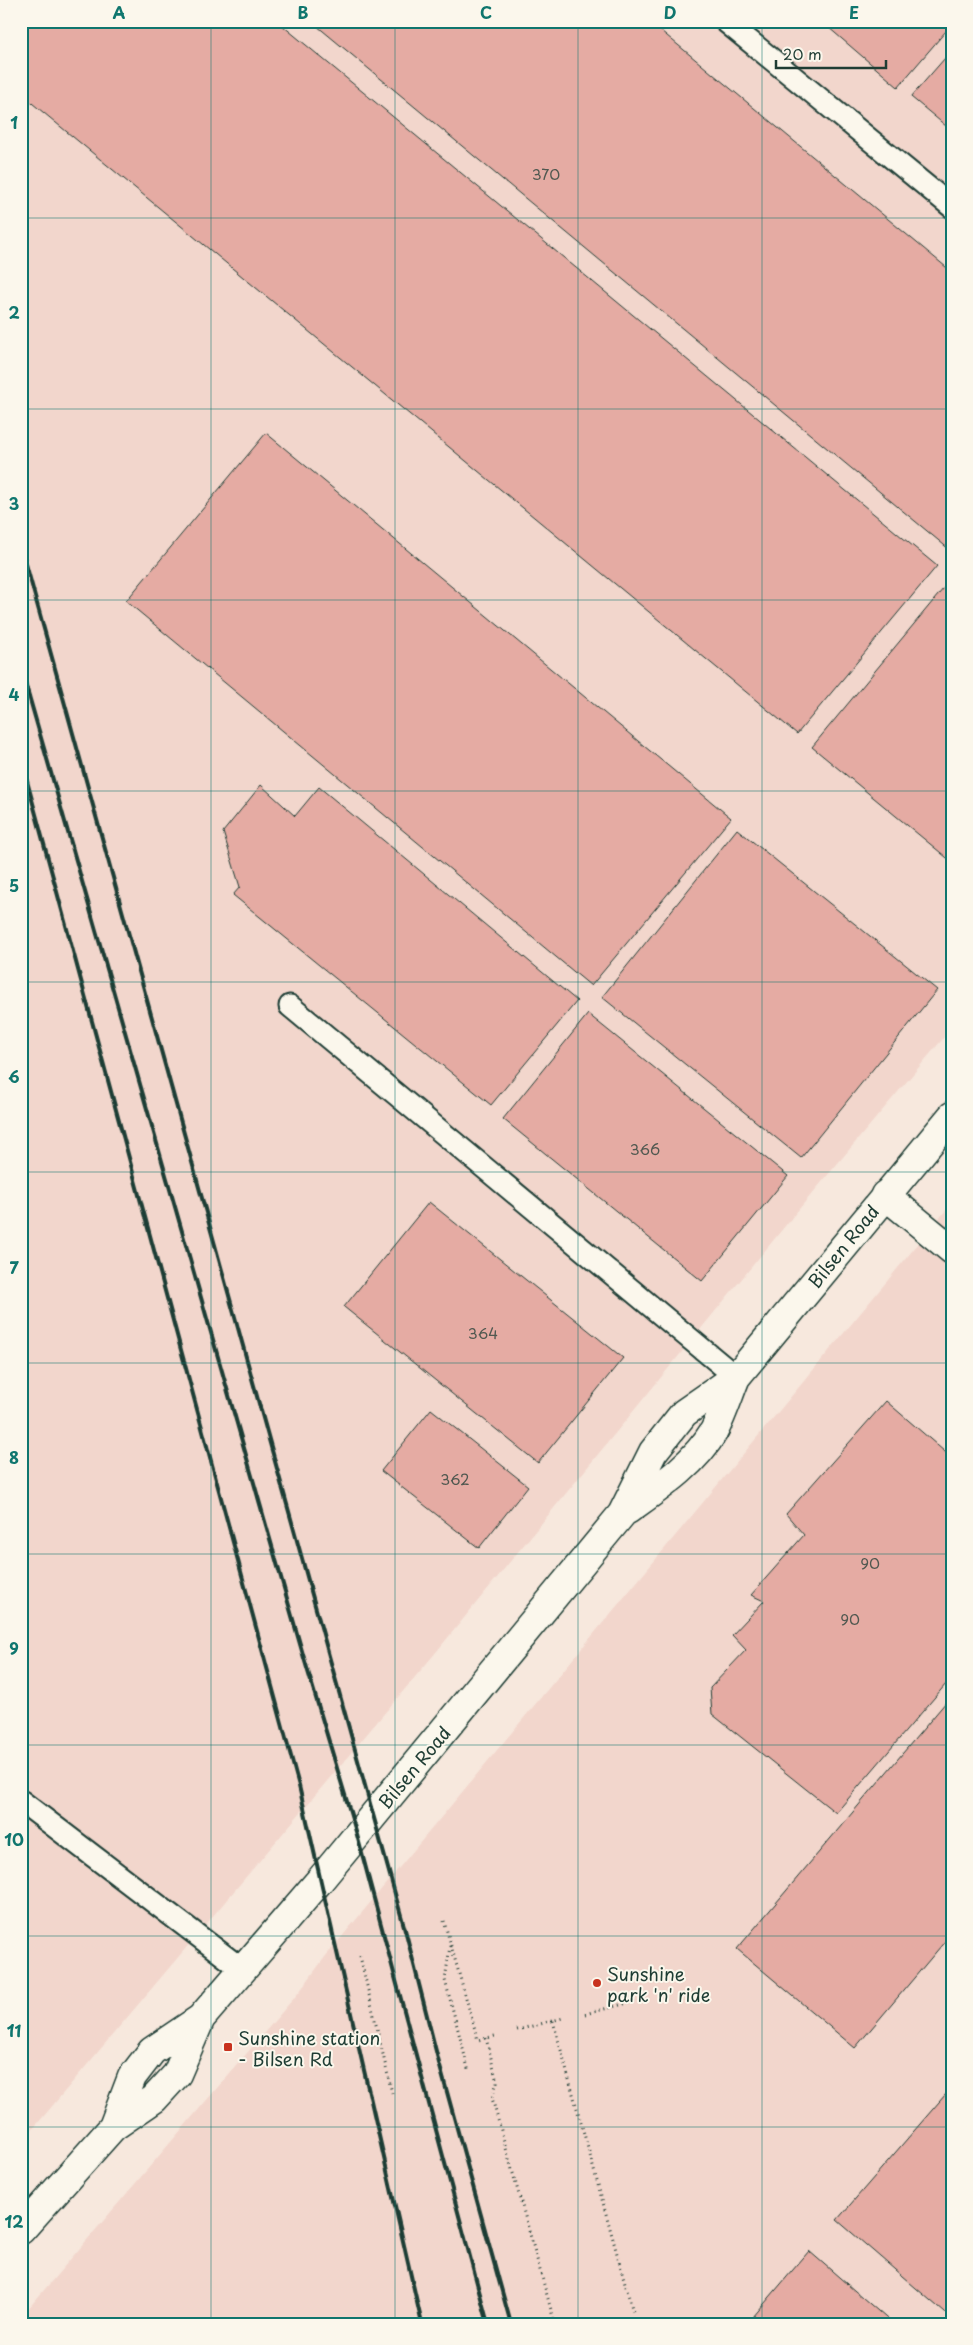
<svg xmlns="http://www.w3.org/2000/svg" width="973" height="2345" font-family="'Playpen Sans',sans-serif">
<style>
.built{fill:#f2d6cc}
.building{fill:#e5aba3;stroke:#1f3d34}
.lines{fill:none;stroke-linecap:round;stroke-linejoin:round}
.service-casing{stroke:#1f3d34;stroke-width:25}
.minor-casing{stroke:#1f3d34;stroke-width:31}
.tertiary-casing{stroke:#1f3d34;stroke-width:31}
.path{stroke:#1f3d34;stroke-width:3;stroke-dasharray:1 4;stroke-linecap:butt}
.service{stroke:#fbf7ec;stroke-width:21}
.minor{stroke:#fbf7ec;stroke-width:28}
.tertiary{stroke:#fbf7ec;stroke-width:28}
.rail{stroke:#1f3d34;stroke-width:4}
.grid{fill:none;stroke:#0f766e;stroke-width:1;stroke-opacity:0.55}
.poi-dot{fill:#c8321e;stroke:#fbf7ec;stroke-width:2}
.labels{text-anchor:middle;dominant-baseline:central;stroke-width:4;stroke-linejoin:round;paint-order:stroke}
.number-label{font-size:15px;fill:#505850}
.street-label{font-size:18px;fill:#1f3d34;stroke:#fbf7ec}
.poi-label{font-size:18px;fill:#1f3d34;stroke:#fbf7ec;text-anchor:start}
.neatline{fill:none;stroke:#0f766e;stroke-width:2}
.grid-label{font-size:16px;text-anchor:middle;font-weight:bold;fill:#0f766e}
</style>
<rect width="100%" height="100%" fill="#f7e8dd"/>
<filter id="ink" filterUnits="userSpaceOnUse"><feTurbulence type="fractalNoise" baseFrequency=".02" numOctaves="2"/><feDisplacementMap in="SourceGraphic" scale="10" xChannelSelector="R" yChannelSelector="G"/><feConvolveMatrix kernelMatrix="1 2 1 2 8 2 1 2 1" color-interpolation-filters="sRGB"/></filter>
<g filter="url(#ink)">
<!-- built -->
<path class="built" d="M 21,21 L 952,21 L 952,1028 L 794,1215 L 432,1657 L 21,2143 Z
M 952,1203 L 952,2324 L 21,2324 L 21,2317 L 300,1991 L 325,1957 Z"/>
<!-- building -->
<path class="building" d="M 21,21 L 277,21 L 937,566 L 797,734 L 21,94 Z
M 311,21 L 649,21 L 952,272 L 952,547 L 950,550 Z
M 821,21 L 952,21 L 952,24 L 898,87 Z
M 952,50 L 952,131 L 911,97 Z
M 266,433 L 731,818 L 591,986 L 126,601 Z
M 948,583 L 952,585 L 952,862 L 812,747 Z
M 261,785 L 295,816 L 319,787 L 577,1001 L 491,1105 L 233,895 L 240,887 L 223,832 Z
M 737,829 L 937,990 L 801,1158 L 602,997 Z
M 588,1014 L 788,1176 L 702,1281 L 503,1119 Z
M 429,1202 L 623,1358 L 538,1463 L 344,1307 Z
M 886,1401 L 952,1458 L 952,1677 L 836,1813 L 712,1714 L 710,1688 L 746,1650 L 732,1635 L 764,1601 L 751,1595 L 804,1535 L 786,1514 Z
M 431,1409 L 528,1486 L 479,1548 L 381,1471 Z
M 952,1695 L 952,1933 L 855,2048 L 737,1949 Z
M 952,2087 L 952,2319 L 837,2220 Z
M 809,2251 L 893,2324 L 747,2324 Z"/>
<g class="lines">
<defs>
<path id="service" d="M 725,21 L 952,207
M 290,1006 L 736,1377
M 21,1801 L 243,1970"/>
<path id="minor" d="M 885,1195 L 952,1250"/>
<path id="tertiary" d="M 626,1511 C 658,1488 693,1466 714,1431 C 723,1414 729,1394 736,1377
M 113,2127 L 132,2077 L 152,2051 L 201,2018 L 321,1879 L 622,1514 L 653,1452 L 684,1413 L 736,1377 L 952,1116
M 21,2230 L 113,2127 L 154,2099 L 177,2074 L 201,2018"/>
</defs>
<!-- service casing -->
<use href="#service" class="service-casing"/>
<!-- minor casing -->
<use href="#minor" class="minor-casing"/>
<!-- tertiary casing -->
<use href="#tertiary" class="tertiary-casing"/>
<!-- path -->
<path class="path" d="M 444,1921 L 478,2040 L 495,2036
M 450,1946 L 445,1980 L 469,2072
M 360,1956 L 392,2093
M 585,2014 L 635,2001
M 553,2021 L 633,2312
M 517,2030 L 563,2018
M 486,2038 L 497,2082 L 492,2098 L 555,2324"/>
<!-- service -->
<use href="#service" class="service"/>
<!-- minor -->
<use href="#minor" class="minor"/>
<!-- tertiary -->
<use href="#tertiary" class="tertiary"/>
<!-- rail -->
<path class="rail" d="M 21,546 L 407,1937 L 439,2063 L 511,2324
M 21,668 L 304,1658 L 357,1835 L 488,2324
M 21,759 L 299,1786 L 422,2324"/>
</g>
</g>
<!-- grid -->
<path class="grid" d="M 211,21 L 211,2324M 395,21 L 395,2324M 578,21 L 578,2324M 762,21 L 762,2324M 21,218 L 952,218M 21,409 L 952,409M 21,600 L 952,600M 21,791 L 952,791M 21,982 L 952,982M 21,1172 L 952,1172M 21,1363 L 952,1363M 21,1554 L 952,1554M 21,1745 L 952,1745M 21,1936 L 952,1936M 21,2127 L 952,2127"/>
<!-- markers -->
<g class="poi-dot">
<circle cx="597" cy="1983" r="5"/>
<rect x="223" y="2042" width="10" height="10" rx="2.5"/>
</g>
<g class="labels">
<!-- number labels -->
<g class="number-label">
<text x="546" y="173">370</text>
<text x="645" y="1148">366</text>
<text x="483" y="1332">364</text>
<text x="455" y="1478">362</text>
<text x="870" y="1562">90</text>
<text x="850" y="1618">90</text>
</g>
<!-- street labels -->
<g class="street-label">
<text transform="translate(843 1246) rotate(-51)">Bilsen Road</text>
<text transform="translate(414 1767) rotate(-50)">Bilsen Road</text>
</g>
<!-- poi labels -->
<g class="poi-label">
<text x="607" y="1973">Sunshine<tspan x="607" dy="21">park 'n' ride</tspan></text>
<text x="238" y="2037">Sunshine station<tspan x="238" dy="21">- Bilsen Rd</tspan></text>
</g>
</g>
<!-- margin -->
<rect width="973" height="2345" fill="none" stroke="#fbf7ec" stroke-width="55"/>
<!-- scale -->
<path d="M776 60v8h110v-8" fill="none" stroke="#1f3d34" stroke-width="2.5"/>
<text x="783" y="60" font-size="15" fill="#1f3d34" stroke="#fbf7ec" stroke-width="4" paint-order="stroke">20 m</text>
<rect x="28" y="28" width="918" height="2290" class="neatline"/>
<g class="grid-label">
<text x="119" y="19">A</text>
<text x="303" y="19">B</text>
<text x="486" y="19">C</text>
<text x="670" y="19">D</text>
<text x="854" y="19">E</text>
<text x="14" y="129">1</text>
<text x="14" y="319">2</text>
<text x="14" y="510">3</text>
<text x="14" y="701">4</text>
<text x="14" y="892">5</text>
<text x="14" y="1083">6</text>
<text x="14" y="1274">7</text>
<text x="14" y="1464">8</text>
<text x="14" y="1655">9</text>
<text x="14" y="1846">10</text>
<text x="14" y="2037">11</text>
<text x="14" y="2228">12</text>
</g>
</svg>
